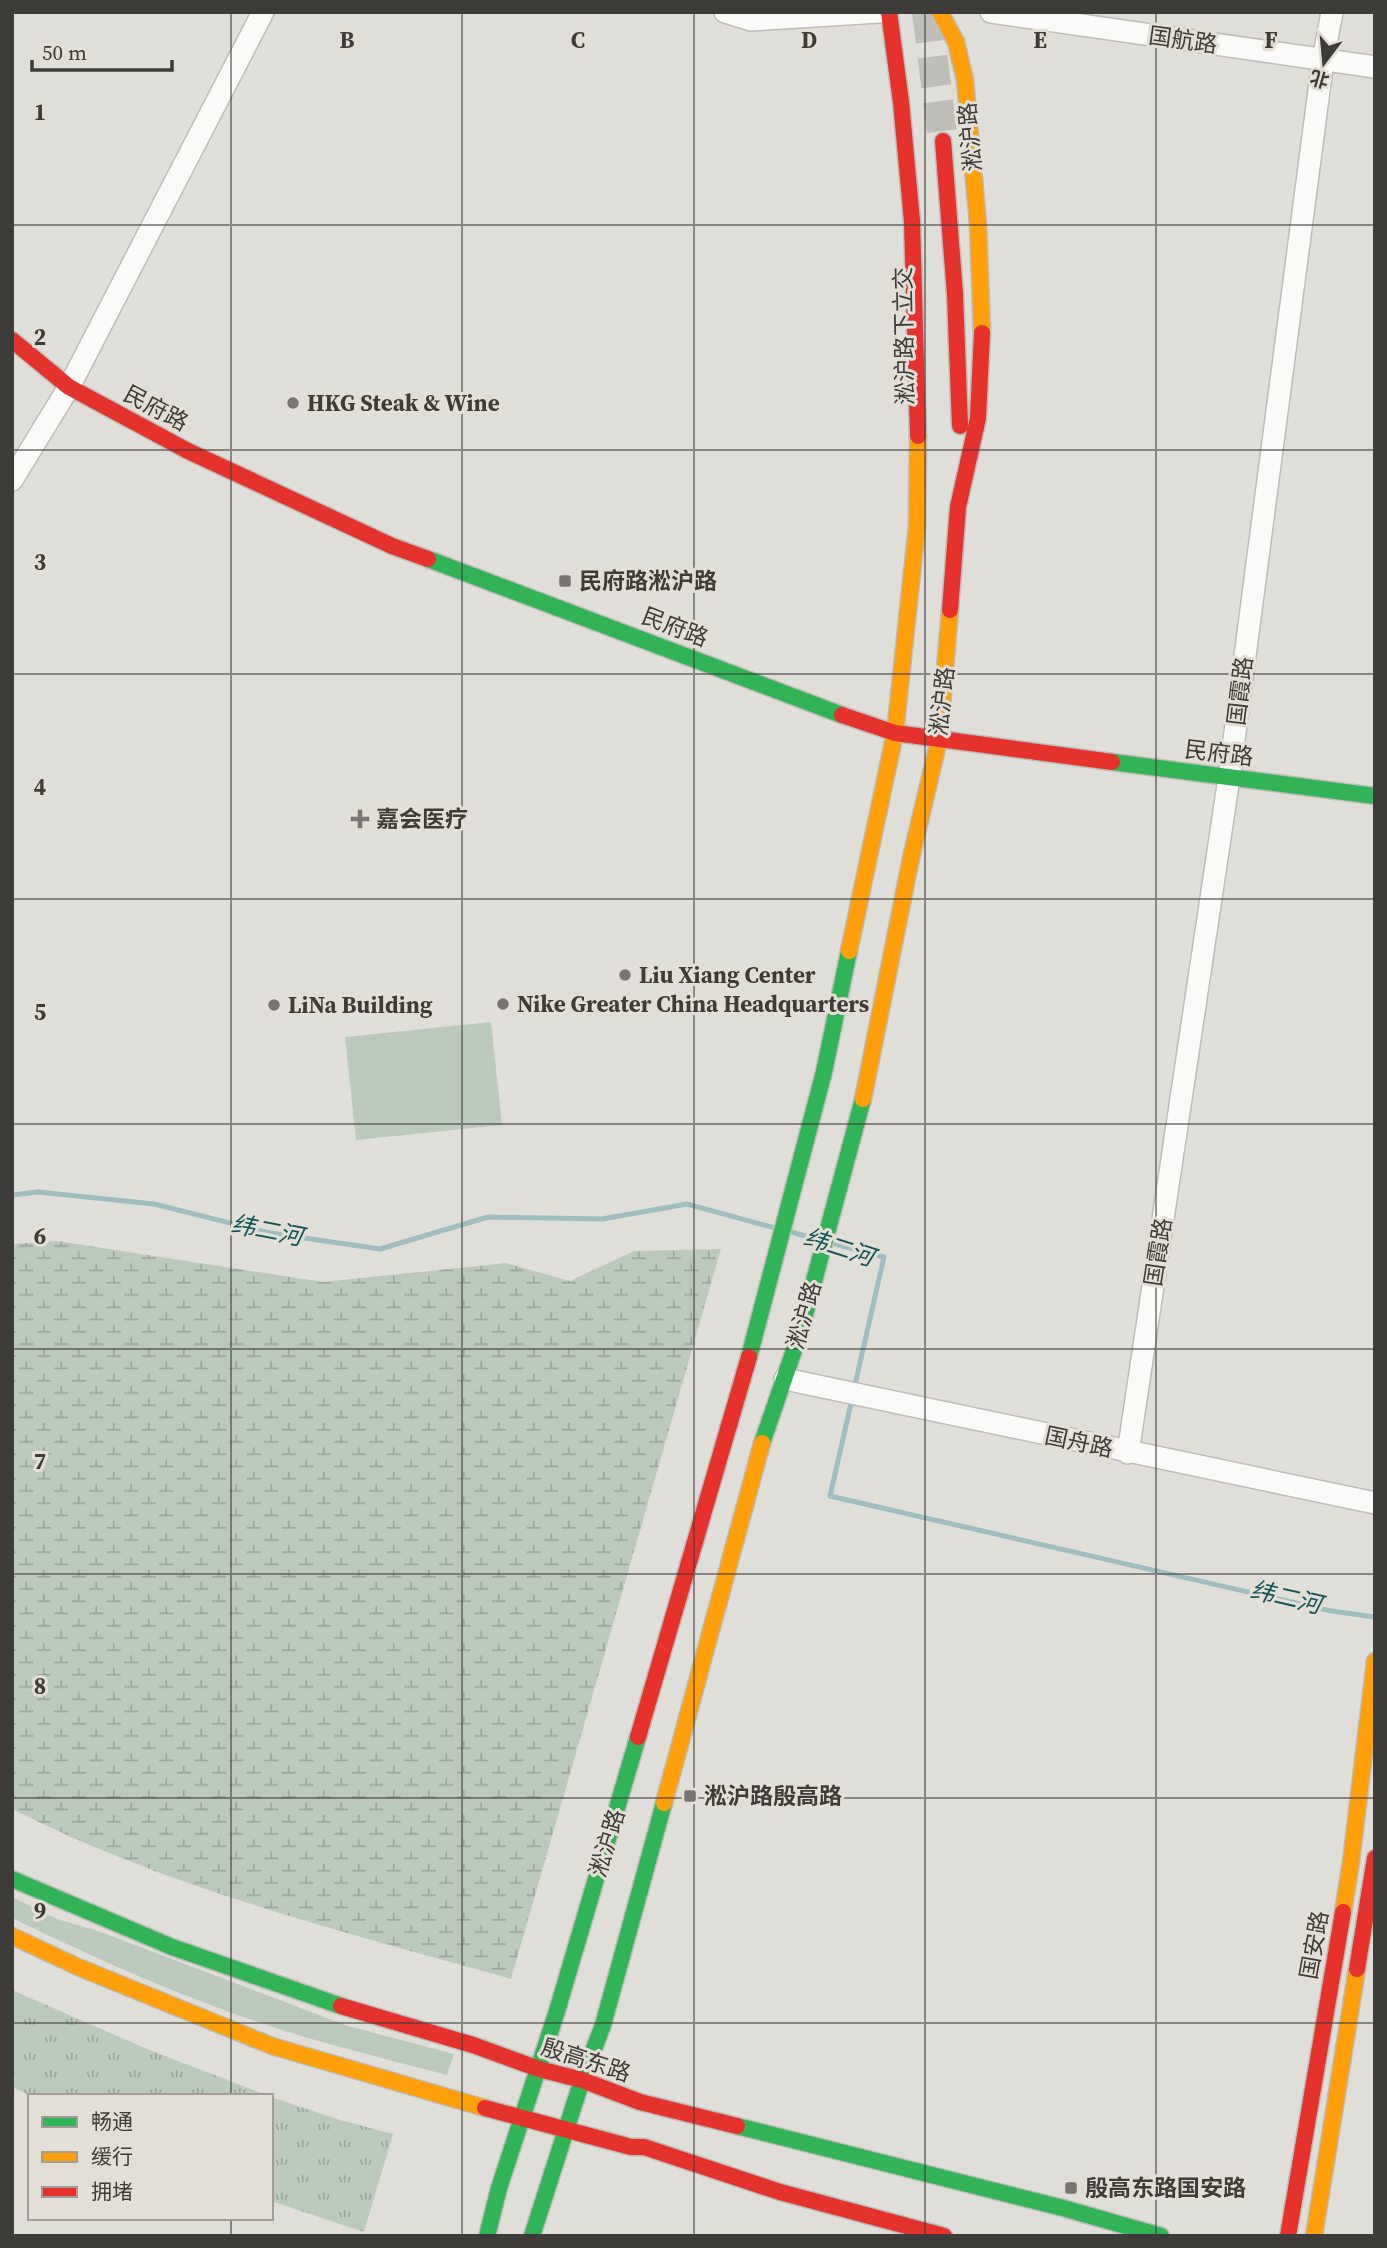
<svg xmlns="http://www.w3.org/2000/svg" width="1387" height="2248" font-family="'Source Serif 4','Noto Sans SC',serif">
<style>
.grass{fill:#bccabe}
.wetland{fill:url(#wetland-marsh)}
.park{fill:url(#park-tufts)}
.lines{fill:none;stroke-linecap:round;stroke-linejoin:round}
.stream{stroke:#9ebec0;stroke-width:5}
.secondary-tunnel{stroke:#c0beb9;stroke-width:30;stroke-dasharray:30 15;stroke-linecap:butt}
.street-casing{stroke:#bdbcb8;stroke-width:24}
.fast-casing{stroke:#bdbcb8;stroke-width:19}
.slow-casing{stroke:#bdbcb8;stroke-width:19}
.jam-casing{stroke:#bdbcb8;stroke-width:19}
.street{stroke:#fafaf9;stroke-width:21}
.fast{stroke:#30b455;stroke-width:16}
.slow{stroke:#ff9f0a;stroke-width:16}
.jam{stroke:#e5322d;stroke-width:16}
.grid{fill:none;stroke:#3e3c39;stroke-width:2;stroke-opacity:0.55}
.poi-dot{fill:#777571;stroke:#e3dfd6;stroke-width:2.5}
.labels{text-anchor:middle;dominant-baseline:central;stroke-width:6;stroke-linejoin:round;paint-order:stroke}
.street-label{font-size:23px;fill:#3e3c39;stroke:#e3dfd6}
.poi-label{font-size:23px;font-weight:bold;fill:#3e3c39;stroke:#e3dfd6;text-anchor:start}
.water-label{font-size:24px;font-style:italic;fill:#0f555a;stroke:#e3dfd6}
.grid-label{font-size:23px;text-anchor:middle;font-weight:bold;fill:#3e3c39;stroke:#e3dfd6;stroke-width:6;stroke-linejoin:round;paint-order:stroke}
</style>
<defs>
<pattern id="wetland-marsh" width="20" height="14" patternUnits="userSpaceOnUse" patternTransform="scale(1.75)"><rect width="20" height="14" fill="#bccabe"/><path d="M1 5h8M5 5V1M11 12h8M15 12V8" fill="none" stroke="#9aa59b"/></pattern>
<pattern id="park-tufts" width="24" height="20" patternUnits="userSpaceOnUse" patternTransform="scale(1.75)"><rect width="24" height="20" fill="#bccabe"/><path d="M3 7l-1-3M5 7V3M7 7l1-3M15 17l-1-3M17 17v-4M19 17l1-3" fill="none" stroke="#9aa59b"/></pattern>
</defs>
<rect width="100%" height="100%" fill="#e0ded9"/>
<!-- grass -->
<path class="grass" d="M 491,1022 L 502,1125 L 356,1140 L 345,1037 Z
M 12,1897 L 57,1919 L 101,1932 L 348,2026 L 454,2054 L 447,2075 C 375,2056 302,2039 232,2013 C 157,1986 84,1953 12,1918 Z"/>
<!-- wetland -->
<path class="wetland" d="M 57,1241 L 323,1282 L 506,1263 L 570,1281 L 634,1251 L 721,1249 L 511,1979 C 342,1931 170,1889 12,1809 L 12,1244 Z"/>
<!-- park -->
<path class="park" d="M 12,1990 L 147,2049 L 269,2096 L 31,2096 L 12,2087 Z
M 271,2097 L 340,2120 L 393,2134 L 364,2232 L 271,2201 Z"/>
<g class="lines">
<!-- stream -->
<path class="stream" d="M 12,1195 L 38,1192 L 154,1204 L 270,1233 L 380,1249 L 488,1217 L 602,1219 L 687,1204 L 775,1228
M 791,1232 L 816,1239
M 835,1244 L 884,1257 L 854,1389
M 852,1399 L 830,1496 L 1331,1611 L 1375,1617"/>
<!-- secondary-tunnel -->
<path class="secondary-tunnel" d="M 927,12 L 943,141"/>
<defs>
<path id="street" d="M 725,12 L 751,20 L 880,12
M 991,12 L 1375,67
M 12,480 L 69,387 L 263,12
M 785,1379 L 1375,1503
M 1128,1453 L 1229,778 L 1323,60 L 1332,12"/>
<path id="fast" d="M 428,559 L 842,715
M 1112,762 L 1375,796
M 749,1357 L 824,1072 L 849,951
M 762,1443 L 800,1333 L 863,1099
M 12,1879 L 172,1947 L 341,2006
M 737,2126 L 1063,2208 L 1161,2236
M 487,2236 L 499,2188 L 557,2011 L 638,1737
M 532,2236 L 582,2080 L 603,2025 L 664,1803"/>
<path id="slow" d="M 940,12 L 956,42 L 965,80 L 978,224 L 982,333
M 849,951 L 895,733 L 917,526 L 918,436
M 863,1099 L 911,858 L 939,740 L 950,610
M 664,1803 L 762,1443
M 1343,1912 L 1351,1862 L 1375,1661
M 12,1936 L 78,1967 L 272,2046 L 485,2108
M 1314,2236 L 1357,1969"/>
<path id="jam" d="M 889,12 L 901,102 L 912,221 L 918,436
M 943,141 L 955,294 L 960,426
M 12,340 L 69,387 L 188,451 L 392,546 L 428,559
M 950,610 L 958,507 L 978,418 L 982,333
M 842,715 L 895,733 L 1112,762
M 638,1737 L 749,1357
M 1357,1969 L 1375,1858
M 341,2006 L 473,2045 L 539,2069 L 582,2080 L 640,2102 L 737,2126
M 485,2108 L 631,2147 L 644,2147 L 780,2192 L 944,2236
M 1288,2236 L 1343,1912"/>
</defs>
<!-- street casing -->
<use href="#street" class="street-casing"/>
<!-- fast casing -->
<use href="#fast" class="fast-casing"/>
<!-- slow casing -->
<use href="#slow" class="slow-casing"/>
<!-- jam casing -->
<use href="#jam" class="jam-casing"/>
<!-- street -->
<use href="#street" class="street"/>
<!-- fast -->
<use href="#fast" class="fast"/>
<!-- slow -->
<use href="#slow" class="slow"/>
<!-- jam -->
<use href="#jam" class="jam"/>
</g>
<!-- grid -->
<path class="grid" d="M 231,12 L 231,2096M 462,12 L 462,2236M 694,12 L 694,2236M 925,12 L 925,2236M 1156,12 L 1156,2236M 12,225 L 1375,225M 12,450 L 1375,450M 12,674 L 1375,674M 12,899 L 1375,899M 12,1124 L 1375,1124M 12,1349 L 1375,1349M 12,1574 L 1375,1574M 12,1798 L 1375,1798M 12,2023 L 1375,2023M 231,2218 L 231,2236"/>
<!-- markers -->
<g class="poi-dot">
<circle cx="293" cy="403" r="7"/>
<rect x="558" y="574" width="14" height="14" rx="3.5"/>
<path d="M356.5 808.5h7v7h7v7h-7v7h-7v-7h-7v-7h7z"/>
<circle cx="625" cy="975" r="7"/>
<circle cx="503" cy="1004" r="7"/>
<circle cx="274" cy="1005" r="7"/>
<rect x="683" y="1789" width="14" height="14" rx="3.5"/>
<rect x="1064" y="2181" width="14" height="14" rx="3.5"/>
</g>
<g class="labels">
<!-- street labels -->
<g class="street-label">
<text transform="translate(1183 40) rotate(8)">国航路</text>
<text transform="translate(970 137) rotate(-95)">淞沪路</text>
<text transform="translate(904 336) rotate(-91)">淞沪路下立交</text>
<text transform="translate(156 408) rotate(28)">民府路</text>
<text transform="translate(675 627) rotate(21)">民府路</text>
<text transform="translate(1240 691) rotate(-83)">国霞路</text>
<text transform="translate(942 701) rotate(-84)">淞沪路</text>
<text transform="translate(1219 753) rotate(7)">民府路</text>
<text transform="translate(1158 1252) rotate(-81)">国霞路</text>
<text transform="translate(804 1315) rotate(-74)">淞沪路</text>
<text transform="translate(1079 1442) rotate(12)">国舟路</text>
<text transform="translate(607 1843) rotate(-73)">淞沪路</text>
<text transform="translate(1314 1945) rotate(-80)">国安路</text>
<text transform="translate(586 2060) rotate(18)">殷高东路</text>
</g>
<!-- poi labels -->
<g class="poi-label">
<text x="307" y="403">HKG Steak &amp; Wine</text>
<text x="579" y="581">民府路淞沪路</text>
<text x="376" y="819">嘉会医疗</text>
<text x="639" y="975">Liu Xiang Center</text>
<text x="517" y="1004">Nike Greater China Headquarters</text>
<text x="288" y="1005">LiNa Building</text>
<text x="704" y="1796">淞沪路殷高路</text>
<text x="1085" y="2188">殷高东路国安路</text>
</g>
<!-- water labels -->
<g class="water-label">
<text transform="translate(267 1230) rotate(11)">纬二河</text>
<text transform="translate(839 1247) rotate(18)">纬二河</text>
<text transform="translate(1286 1597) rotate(13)">纬二河</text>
</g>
</g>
<g class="grid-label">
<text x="347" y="48">B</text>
<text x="578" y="48">C</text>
<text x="809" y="48">D</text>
<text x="1040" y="48">E</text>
<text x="1271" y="48">F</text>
<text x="40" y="120">1</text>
<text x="40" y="345">2</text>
<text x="40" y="570">3</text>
<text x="40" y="795">4</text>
<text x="40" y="1020">5</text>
<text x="40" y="1244">6</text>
<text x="40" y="1469">7</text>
<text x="40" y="1694">8</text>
<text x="40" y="1919">9</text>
</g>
<!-- border -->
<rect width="1387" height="2248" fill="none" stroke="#3e3c39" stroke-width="28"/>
<!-- legend -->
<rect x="28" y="2094" width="245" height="126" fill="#e3dfd6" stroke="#a19e97" stroke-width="2"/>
<rect x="42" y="2117" width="35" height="10" fill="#30b455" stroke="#a19e97" stroke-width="2"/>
<text x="91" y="2129" font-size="21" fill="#3e3c39">畅通</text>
<rect x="42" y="2152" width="35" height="10" fill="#ff9f0a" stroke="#a19e97" stroke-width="2"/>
<text x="91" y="2164" font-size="21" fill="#3e3c39">缓行</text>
<rect x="42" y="2187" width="35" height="10" fill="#e5322d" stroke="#a19e97" stroke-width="2"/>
<text x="91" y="2199" font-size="21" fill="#3e3c39">拥堵</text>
<!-- north arrow -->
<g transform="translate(1324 63) rotate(196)" stroke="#e3dfd6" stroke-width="5" paint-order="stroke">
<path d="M0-5L12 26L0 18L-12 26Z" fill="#3e3c39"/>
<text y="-10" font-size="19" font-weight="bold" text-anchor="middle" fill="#3e3c39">北</text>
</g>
<!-- scale -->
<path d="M32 60v10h140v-10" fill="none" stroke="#3e3c39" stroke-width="3.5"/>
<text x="42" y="60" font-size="21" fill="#3e3c39" stroke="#e3dfd6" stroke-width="5" paint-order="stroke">50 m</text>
</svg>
